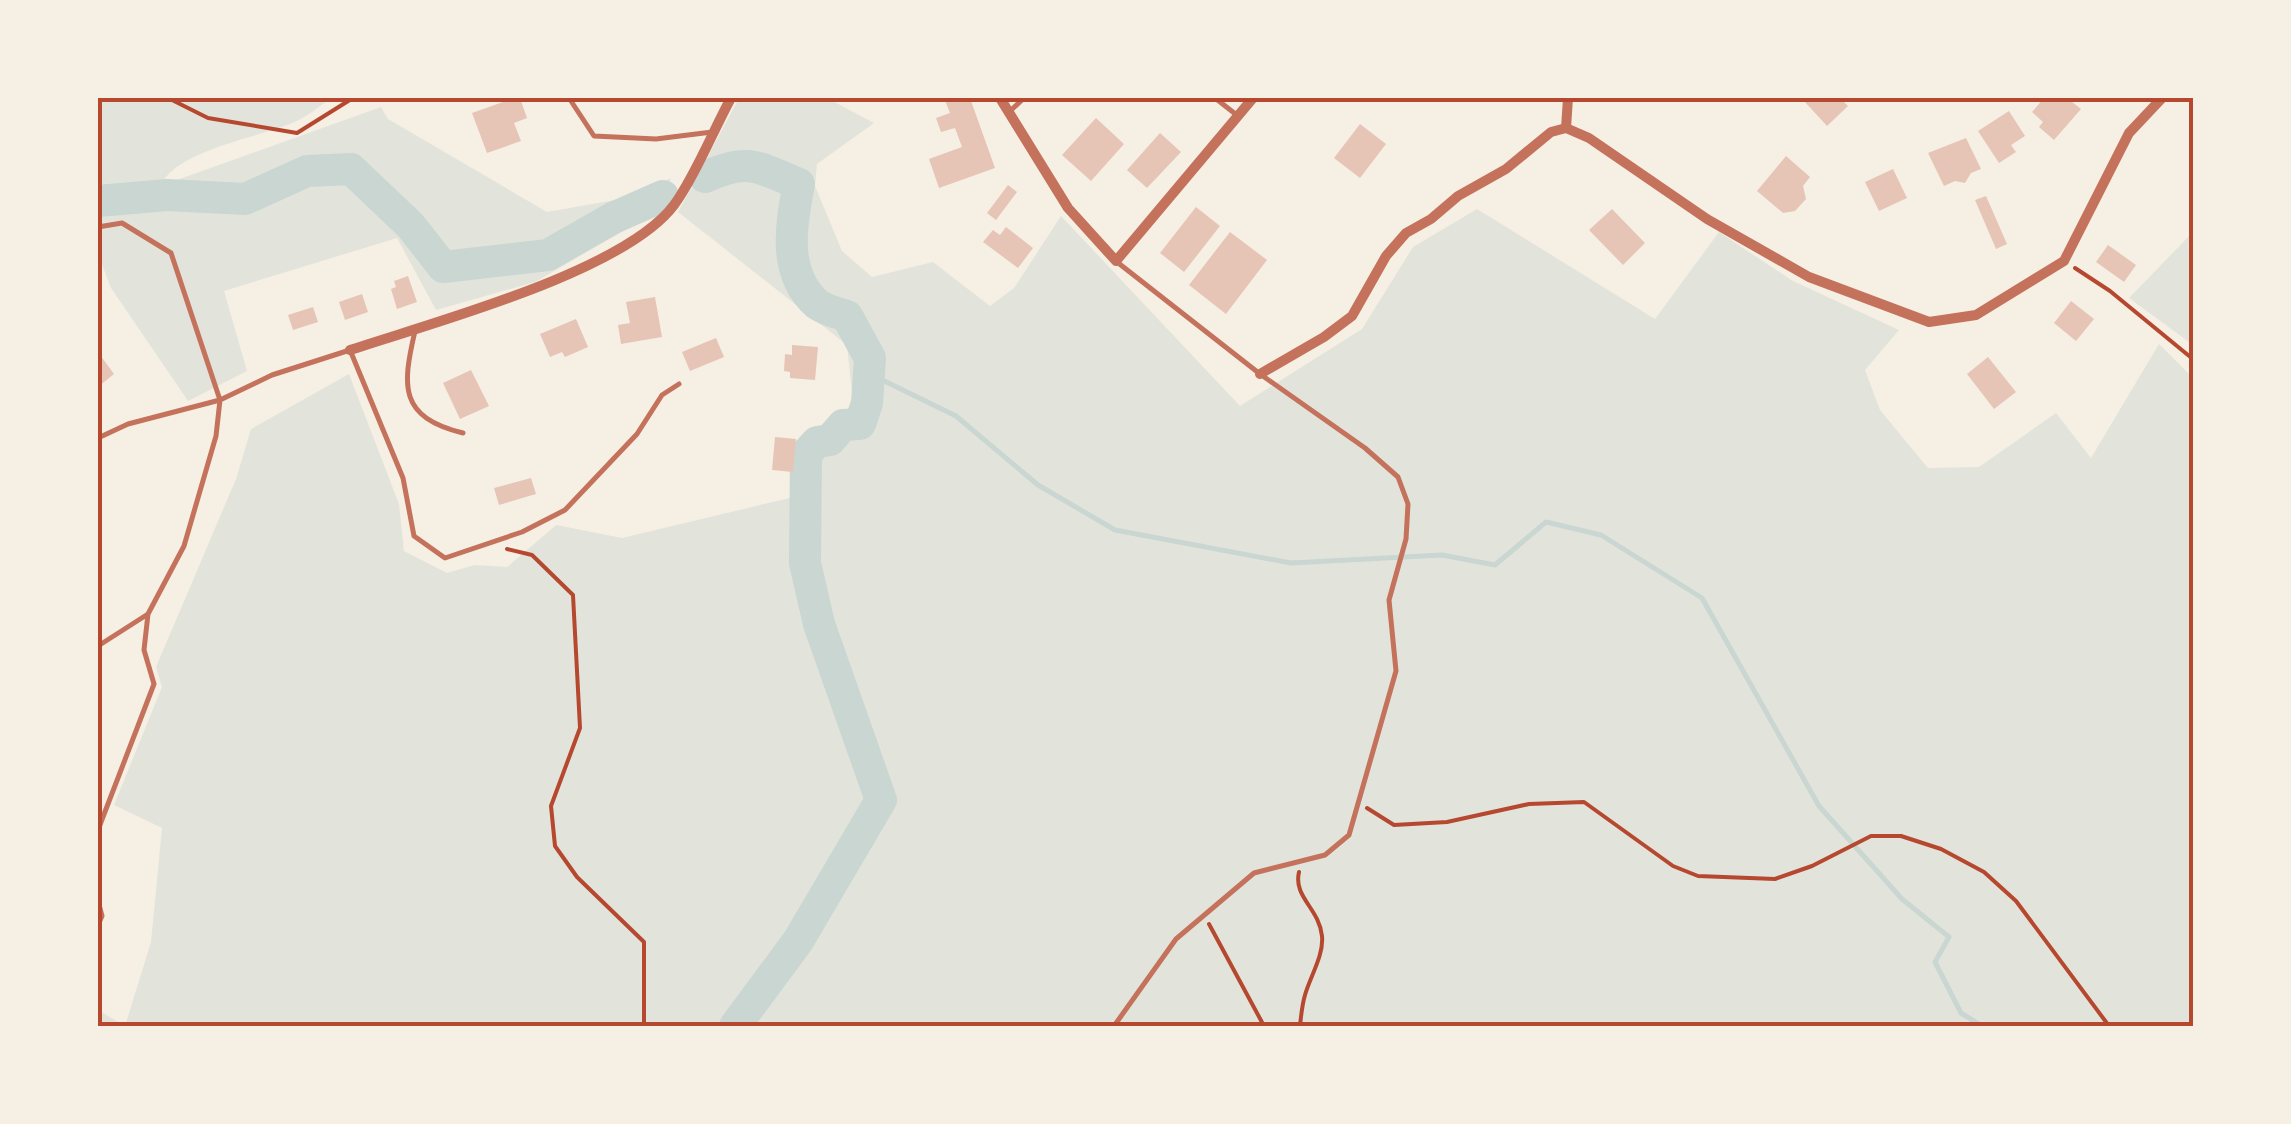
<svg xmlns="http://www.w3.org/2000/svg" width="2291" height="1124" font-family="'Fira Sans',sans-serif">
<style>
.green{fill:#e2e4dc}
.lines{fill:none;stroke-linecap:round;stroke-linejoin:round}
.stream{stroke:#c9d6d2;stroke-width:5}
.river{stroke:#c9d6d2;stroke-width:32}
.building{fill:#e6c5b7}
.path{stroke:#b5482f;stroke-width:4}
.service{stroke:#c5725c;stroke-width:5}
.minor{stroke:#c5725c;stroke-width:10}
.neatline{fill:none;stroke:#b5482f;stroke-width:4}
</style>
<rect width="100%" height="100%" fill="#f6efe4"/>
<!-- green -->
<path class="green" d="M 98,98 L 332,98 C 319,106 306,118 292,123 C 256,138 177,150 160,186 L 381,107 L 388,119 L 547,212 L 632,197 L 671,178 L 658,211 L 535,282 L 436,310 L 397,238 L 224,291 L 247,371 L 188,401 L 111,288 L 98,254 Z
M 739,98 L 827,98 L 874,123 L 817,164 L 815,186 L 842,251 L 872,277 L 933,262 L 990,306 L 1014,288 L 1061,216 L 1240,406 L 1362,329 L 1413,247 L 1477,209 L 1655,319 L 1719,232 L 1793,281 L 1899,330 L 1865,370 L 1880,410 L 1928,468 L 1979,467 L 2056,413 L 2091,458 L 2159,344 L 2193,378 L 2193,1026 L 98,1026 L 98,1010 L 125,1026 L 151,942 L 162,828 L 114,805 L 162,687 L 156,667 L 236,479 L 251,429 L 349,374 L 399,504 L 404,551 L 447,573 L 475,565 L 507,567 L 556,525 L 622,538 L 798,496 L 800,451 L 827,425 L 854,411 L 847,345 L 678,212 Z
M 2192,233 L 2194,235 L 2193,345 L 2129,298 Z"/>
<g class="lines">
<!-- stream -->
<path class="stream" d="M 868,373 L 956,416 L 1038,485 L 1115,530 L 1291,563 L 1442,555 L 1495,565 L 1546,522 L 1601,535 L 1702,598 L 1819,806 L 1902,899 L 1949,937 L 1935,962 L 1961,1013 L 1982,1026"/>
<!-- river -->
<path class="river" d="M 705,177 C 748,157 758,167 799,184 C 791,224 782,273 817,304 C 825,310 837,313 847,316 L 870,358 L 867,403 L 860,424 L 843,425 L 830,440 L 817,442 L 806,454 L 805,563 L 819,624 L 881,800 L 798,941 L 735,1026
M 98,201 L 167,195 L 245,199 L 307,171 L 351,169 L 411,226 L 443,267 L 548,255 L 613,218 L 663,196"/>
</g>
<!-- building -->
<path class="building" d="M 514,98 L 520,98 L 527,118 L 514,123 L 521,141 L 487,153 L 472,113 Z
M 944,98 L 970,98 L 995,168 L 939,188 L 929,159 L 962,147 L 955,128 L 941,132 L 936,118 L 950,113 Z
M 1808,98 L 1840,98 L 1848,106 L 1827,126 L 1804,101 Z
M 2044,98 L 2067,98 L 2081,109 L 2054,140 L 2039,127 L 2043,122 L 2032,112 Z
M 2009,111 L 2025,136 L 2011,145 L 2016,152 L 1999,163 L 1978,131 Z
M 1096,118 L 1124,144 L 1091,181 L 1062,155 Z
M 1360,124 L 1386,144 L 1360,178 L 1334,158 Z
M 1160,133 L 1181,152 L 1147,188 L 1127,170 Z
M 1966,138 L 1981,169 L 1971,173 L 1965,183 L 1955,181 L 1944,186 L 1928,153 Z
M 1786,156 L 1810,177 L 1803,186 L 1806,199 L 1795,211 L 1783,213 L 1757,191 Z
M 1893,169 L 1907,198 L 1879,211 L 1865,182 Z
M 1008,185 L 1017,192 L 996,220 L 987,213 Z
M 1986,196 L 2007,244 L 1996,249 L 1975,200 Z
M 1196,207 L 1220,226 L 1184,272 L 1160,253 Z
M 1612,209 L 1645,243 L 1623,265 L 1589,230 Z
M 1006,227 L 1033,248 L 1018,268 L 983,242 L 993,230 L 1000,235 Z
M 1230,232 L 1267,260 L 1226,314 L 1189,285 Z
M 2108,245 L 2136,265 L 2124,282 L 2096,262 Z
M 408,276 L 417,302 L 397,309 L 391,289 L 396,287 L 394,281 Z
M 362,294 L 368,312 L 345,320 L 339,302 Z
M 655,297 L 662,337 L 621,344 L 618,325 L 630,323 L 626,302 Z
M 2071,301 L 2094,319 L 2076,341 L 2054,323 Z
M 313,307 L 318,322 L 293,330 L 288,315 Z
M 576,319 L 588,347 L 565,357 L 562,352 L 550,357 L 540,334 Z
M 716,338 L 724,357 L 690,371 L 682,352 Z
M 792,345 L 818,347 L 815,380 L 790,378 L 790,372 L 784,371 L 785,354 L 792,355 Z
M 98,352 L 114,374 L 98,387 Z
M 1988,357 L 2016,392 L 1994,409 L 1967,374 Z
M 471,370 L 489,406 L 460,419 L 443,383 Z
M 775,437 L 796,439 L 793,472 L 772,470 Z
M 531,478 L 536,494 L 499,505 L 494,488 Z"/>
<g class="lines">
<!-- path -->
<path class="path" d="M 168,98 L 208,118 L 297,133 L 353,98
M 2075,268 L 2110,291 L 2194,360
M 507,549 L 532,555 L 573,595 L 580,728 L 551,806 L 555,846 L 577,877 L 644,942 L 644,1026
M 1367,808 L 1394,825 L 1447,822 L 1529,804 L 1584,802 L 1673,866 L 1698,876 L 1775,879 L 1812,866 L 1871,836 L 1901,836 L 1941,849 L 1984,872 L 2016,901 L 2109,1026
M 1299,872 C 1293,897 1319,908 1322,936 C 1324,955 1310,977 1305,995 C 1302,1005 1301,1016 1300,1026
M 1209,924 L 1264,1026"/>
<!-- service -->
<path class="service" d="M 569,98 L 594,136 L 656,139 L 712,132
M 1215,98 L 1238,116
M 1009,112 L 1024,98
M 98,227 L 122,223 L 171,253 L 220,400 L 216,436 L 184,546 L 148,614 L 98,646
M 415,331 C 402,387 399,417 463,433
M 98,438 L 128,424 L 220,400 L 272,375 L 350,350 L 403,478 L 414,536 L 445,558 L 522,532 L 565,510 L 637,434 L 662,395 L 679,384
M 98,830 L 154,684 L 144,650 L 148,614
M 98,901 L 102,916 L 98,925
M 1114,1026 L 1176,939 L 1254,873 L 1325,855 L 1349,835 L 1396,671 L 1389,600 L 1406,539 L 1408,504 L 1398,477 L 1365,448 L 1260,374 L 1117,262"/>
<!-- minor -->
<path class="minor" d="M 1000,98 L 1068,208 L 1116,261 L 1253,98
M 1566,128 L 1568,98
M 350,350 C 431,323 624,272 674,205 C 694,178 714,129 731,98
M 1260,374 L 1324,337 L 1352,316 L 1386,256 L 1406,233 L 1431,219 L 1458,196 L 1506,169 L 1551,132 L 1566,128 L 1589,138 L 1707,219 L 1809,277 L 1929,322 L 1976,315 L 2064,261 L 2129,133 L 2162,98"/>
</g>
<!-- border -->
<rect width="2291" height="1124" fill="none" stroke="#f6efe4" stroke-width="200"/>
<rect x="100" y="100" width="2091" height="924" class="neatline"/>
</svg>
